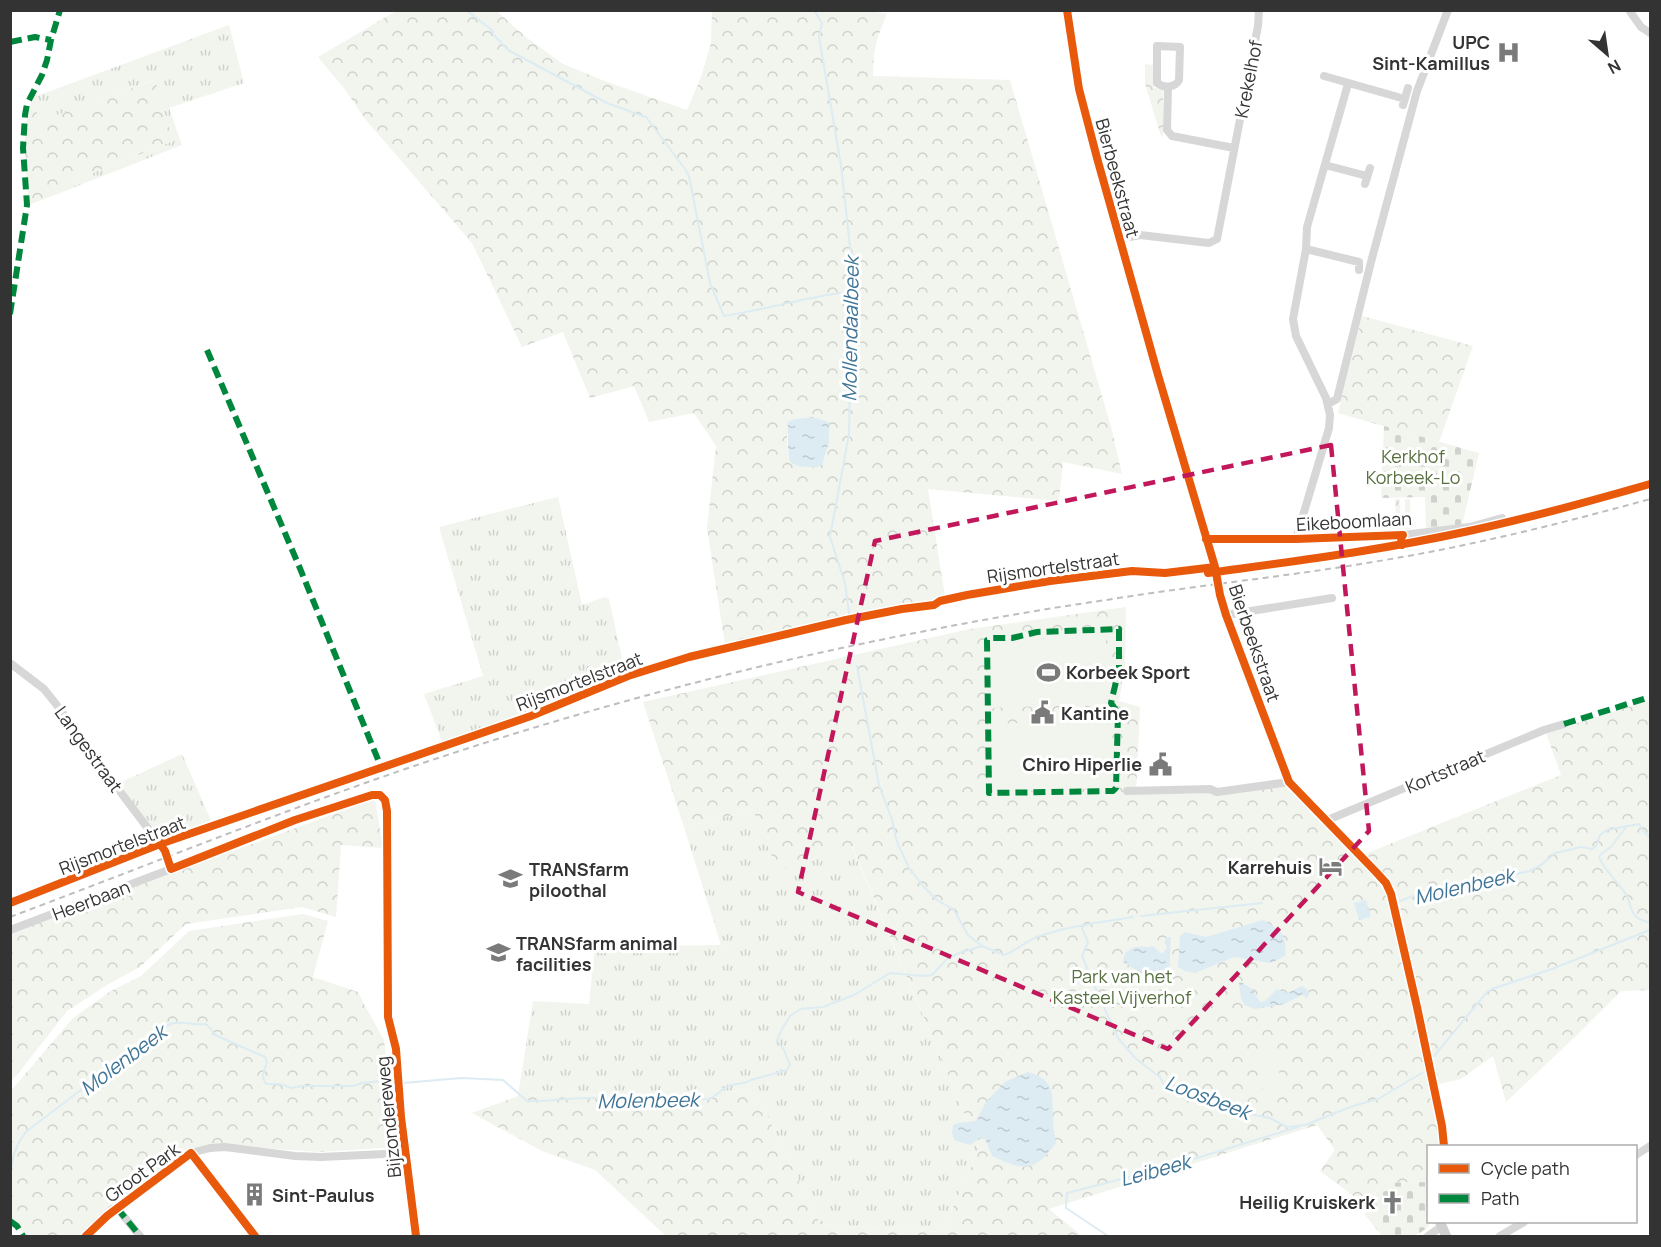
<svg xmlns="http://www.w3.org/2000/svg" width="1661" height="1247" font-family="Manrope,sans-serif">
<style>
.grass{fill:url(#grass-tufts)}
.forest{fill:url(#forest-crowns);fill-rule:evenodd}
.cemetery{fill:url(#cemetery-stones)}
.pitch{fill:#f1f5ed}
.water{fill:url(#water-ripples)}
.lines{fill:none;stroke-linecap:round;stroke-linejoin:round}
.stream{stroke:#ddebf3;stroke-width:2}
.street{stroke:#d7d7d7;stroke-width:8}
.secondary{stroke:#d0d0d0;stroke-width:10}
.rail{stroke:#bebebe;stroke-width:2;stroke-dasharray:6 4.5;stroke-linecap:butt}
.quiet{stroke:#00873e;stroke-width:6;stroke-dasharray:12 6;stroke-linecap:butt}
.cycleway-casing{stroke:#fff;stroke-width:11}
.cycleway{stroke:#e8590c;stroke-width:8}
.marked{fill:none;stroke:#c2185b;stroke-width:4.5;stroke-dasharray:12 8;stroke-linejoin:round}
.labels{text-anchor:middle;dominant-baseline:central;stroke-width:6;stroke-linejoin:round;paint-order:stroke}
.poi-label{font-size:18px;font-weight:bold;fill:#333;stroke:#fff;text-anchor:start}
.street-label{font-size:18px;fill:#333;stroke:#fff}
.park-label{font-size:18px;fill:#56703f;stroke:#fff}
.water-label{font-size:20px;font-style:italic;fill:#3f7597;stroke:#fff}
</style>
<defs>
<pattern id="grass-tufts" width="24" height="20" patternUnits="userSpaceOnUse" patternTransform="scale(1.5)"><rect width="24" height="20" fill="#f1f5ed"/><path d="M3 7l-1-3M5 7V3M7 7l1-3M15 17l-1-3M17 17v-4M19 17l1-3" fill="none" stroke="#cfd2cc"/></pattern>
<pattern id="forest-crowns" width="20" height="18" patternUnits="userSpaceOnUse" patternTransform="scale(1.5)"><rect width="20" height="18" fill="#f1f5ed"/><path d="M2 6a3 3 0 1 1 6 0M12 15a3 3 0 1 1 6 0" fill="none" stroke="#cfd2cc"/></pattern>
<pattern id="cemetery-stones" width="16" height="16" patternUnits="userSpaceOnUse" patternTransform="scale(1.5)"><rect width="16" height="16" fill="#f1f5ed"/><path d="M2 7V4a2 2 0 0 1 4 0v3zM10 15v-3a2 2 0 0 1 4 0v3z" fill="#cfd2cc"/></pattern>
<pattern id="water-ripples" width="26" height="14" patternUnits="userSpaceOnUse" patternTransform="scale(1.5)"><rect width="26" height="14" fill="#ddebf3"/><path d="M2 4q2-2 4 0t4 0M15 11q2-2 4 0t4 0" fill="none" stroke="#becad1"/></pattern>
</defs>
<rect width="100%" height="100%" fill="#fff"/>
<!-- grass -->
<path class="grass" d="M 229,25 L 244,83 L 169,108 L 182,145 L 52,196 L 51,189 L 173,141 L 154,80 L 40,122 L 32,100 L 34,95 L 37,96 Z
M 1650,485 L 1650,486 L 1516,526 L 1386,553 L 1382,538 L 1470,528 L 1514,519 Z
M 558,497 L 582,605 L 605,597 L 609,599 L 625,672 L 622,678 L 443,744 L 424,694 L 483,676 L 439,527 Z
M 1395,499 L 1400,499 L 1401,529 L 1396,529 Z
M 1405,499 L 1410,499 L 1411,529 L 1405,529 Z
M 182,754 L 213,825 L 162,841 L 117,784 Z
M 753,810 L 851,845 L 979,1149 L 942,1232 L 820,1224 L 755,1091 L 518,1096 L 533,1001 L 589,1004 L 595,947 L 721,945 L 684,827 Z"/>
<!-- forest -->
<path class="forest" d="M 864,10 L 887,14 C 877,37 873,50 873,76 L 1010,80 L 1111,427 L 1122,474 L 1063,462 L 1059,501 L 928,489 L 945,597 L 725,645 L 707,528 L 716,446 L 694,413 L 649,422 L 634,386 L 590,398 L 563,332 L 522,347 L 472,243 L 366,120 L 343,87 L 318,57 L 396,11 L 497,11 L 527,38 L 563,64 L 607,82 L 687,110 L 701,77 L 711,43 L 712,11 ZM 811,417 L 829,422 L 788,458 L 787,435 L 795,419 Z
M 1145,64 L 1154,65 L 1154,88 L 1163,88 L 1163,135 L 1161,136 L 1145,84 Z
M 155,80 L 173,141 L 52,189 L 52,196 L 29,205 C 26,169 20,135 32,100 L 40,121 Z
M 1362,316 L 1473,346 L 1439,442 L 1338,413 Z
M 1126,607 L 1125,666 L 1119,701 L 1140,707 L 1136,794 L 1284,785 L 1378,882 L 1385,892 L 1389,901 L 1440,1140 L 1439,1146 L 1428,1146 L 1428,1182 L 1381,1183 L 1368,1207 L 1320,1171 L 1335,1150 L 1317,1125 L 1049,1209 L 1082,1236 L 666,1236 L 595,1170 L 542,1151 L 472,1113 L 518,1096 L 755,1091 L 820,1224 L 942,1232 L 979,1149 L 852,846 L 778,871 L 753,810 L 684,827 L 643,702 L 970,629 Z
M 1650,700 L 1650,990 L 1621,991 L 1578,1034 L 1506,1102 L 1493,1056 L 1461,1079 L 1439,1084 L 1397,893 L 1392,883 L 1365,854 L 1561,775 L 1546,733 Z
M 375,799 L 383,848 L 341,845 L 336,917 L 302,907 L 186,924 L 140,967 L 107,985 L 67,1011 L 21,1070 L 11,1081 L 11,932 Z
M 303,914 L 328,921 L 313,977 L 358,992 L 364,1004 L 384,1040 L 397,1147 L 320,1152 L 217,1145 L 191,1152 L 76,1236 L 26,1236 L 11,1220 L 10,1092 L 73,1018 L 111,991 L 141,976 L 189,931 Z"/>
<!-- cemetery -->
<path class="cemetery" d="M 1384,426 L 1479,453 L 1462,525 L 1426,531 L 1425,497 L 1381,498 Z
M 1428,1182 L 1428,1222 L 1431,1222 C 1421,1240 1400,1237 1382,1236 L 1365,1215 L 1381,1183 Z"/>
<!-- pitch -->
<path class="pitch" d="M 1106,637 L 1108,704 L 990,708 L 988,640 Z
M 1107,720 L 1109,788 L 993,792 L 991,724 Z
M 1277,1051 L 1281,1090 L 1263,1091 L 1259,1053 Z"/>
<!-- water -->
<path class="water" d="M 812,417 L 829,422 L 829,442 L 822,465 C 817,468 813,467 808,467 C 802,467 794,466 790,461 C 787,456 788,429 788,422 L 795,419 Z
M 1366,900 L 1371,917 L 1359,920 L 1354,903 Z
M 1263,920 C 1281,931 1287,933 1285,956 L 1271,963 L 1234,957 L 1195,973 L 1185,971 L 1178,967 L 1180,936 L 1185,932 L 1206,937 Z
M 1166,937 L 1171,937 L 1169,974 L 1165,976 L 1151,970 L 1141,973 L 1123,962 C 1123,948 1136,945 1149,947 C 1151,947 1152,946 1154,947 C 1157,949 1159,952 1162,954 L 1167,948 L 1165,943 Z
M 1241,982 L 1253,990 L 1260,1002 L 1265,1001 L 1277,989 L 1287,993 L 1302,986 L 1308,990 L 1309,994 L 1307,998 L 1302,995 L 1284,1004 L 1255,1009 L 1245,1005 L 1241,999 L 1239,983 Z
M 1028,1072 C 1056,1080 1052,1094 1053,1119 C 1053,1127 1055,1135 1056,1143 C 1034,1173 1024,1171 992,1156 L 985,1139 L 981,1138 L 970,1145 L 954,1140 L 952,1132 L 953,1125 L 958,1123 L 976,1121 L 986,1102 L 1005,1082 Z"/>
<g class="lines">
<!-- stream -->
<path class="stream" d="M 466,10 L 492,30 L 493,34 L 508,50 L 607,103 L 646,117 L 685,169 L 689,176 L 710,283 L 724,316 C 768,309 810,296 854,291
M 814,10 L 822,23 L 819,37 L 841,165 L 850,247 L 854,259 L 852,282 L 854,291 L 851,304 L 847,338 L 850,380 L 849,434 L 830,537 L 845,583 L 849,613
M 857,666 L 879,785 L 892,820 L 897,842 L 909,868 L 924,887 L 937,900 L 954,910 L 968,935 L 982,946
M 1626,827 L 1611,847 L 1602,853 L 1599,857 C 1603,869 1620,884 1627,896 C 1630,902 1630,909 1634,914 C 1638,921 1644,920 1650,923
M 1400,901 L 1416,895 L 1427,897 L 1459,891 L 1511,875 L 1530,871 L 1541,865 L 1555,853 L 1581,847 L 1592,849 L 1596,846 L 1600,835 L 1607,830 L 1639,824 L 1643,831 L 1649,837 L 1650,835
M 1141,916 L 1262,903
M 1081,926 L 1088,942 L 1082,956 L 1100,999 L 1118,1038 L 1135,1058 L 1160,1077 L 1164,1085 L 1171,1087 L 1186,1085 L 1196,1092 L 1239,1112 L 1270,1118 L 1287,1127 L 1305,1125 L 1353,1106 L 1378,1099 L 1422,1073
M 1434,1056 L 1487,992 L 1492,989 L 1552,969 L 1650,930
M 403,1083 L 461,1078 L 503,1080 L 527,1101 C 549,1102 570,1097 593,1098 C 605,1098 622,1103 634,1100 L 709,1099 C 716,1096 720,1091 726,1087 C 734,1083 743,1085 751,1080 L 787,1070 L 790,1065 L 784,1050 L 777,1040 L 781,1031 L 790,1016 L 801,1009 L 823,1007 L 854,995 L 890,973 L 924,976 L 932,975 L 947,959 L 959,953 L 982,946 L 1004,955 C 1016,951 1026,941 1037,937 C 1068,926 1102,922 1133,917
M 10,1170 C 13,1165 12,1160 14,1154 C 17,1146 21,1137 27,1131 L 157,1032 C 161,1030 166,1026 170,1024 C 182,1020 194,1026 206,1024 L 211,1029 L 215,1035 L 265,1057 L 267,1062 C 265,1070 260,1076 266,1084 L 279,1084 L 292,1088 L 302,1086 L 354,1086 L 362,1083 L 382,1081
M 1108,1236 L 1066,1208 L 1067,1193 L 1164,1168 L 1298,1127"/>
<!-- street -->
<path class="street" d="M 1629,10 L 1641,27 L 1650,33
M 1157,46 L 1180,47 L 1179,80 C 1175,88 1164,88 1157,83 Z
M 1324,76 L 1405,99
M 1168,87 L 1167,130 L 1172,136 L 1234,148
M 1403,105 L 1408,88
M 1325,165 L 1367,176
M 1365,184 L 1370,168
M 1119,239 L 1140,235 L 1209,243 L 1217,239 L 1258,26 L 1259,10
M 1306,249 L 1359,262 L 1359,270
M 1328,404 L 1337,399 L 1371,262 L 1417,91 L 1448,10
M 1206,539 L 1296,539 L 1403,535 L 1470,527 L 1502,518
M 1296,539 L 1329,428 L 1330,415 L 1326,398 L 1296,336 L 1293,319 L 1306,249 L 1307,227 L 1348,84
M 1226,615 L 1332,598
M 10,663 L 44,689 L 56,704 L 106,773 L 165,851
M 1127,791 L 1210,789 L 1217,792 L 1289,782
M 1325,821 L 1544,730 L 1564,724
M 387,886 L 388,1017 L 396,1049 L 401,1117 L 416,1236
M 10,903 L 160,844 L 531,716 L 628,676 L 689,657 L 846,620 L 902,609 L 934,605 L 940,601 L 967,595 L 1050,581 L 1132,571 L 1165,573 L 1215,567
M 10,930 L 171,869 L 169,861
M 191,1153 L 255,1236
M 1636,1155 L 1650,1146
M 117,1208 L 140,1236
M 86,1236 L 107,1216 L 176,1164 L 191,1153 L 210,1148 L 225,1147 L 295,1156 L 321,1157 L 406,1153
M 1428,1236 L 1441,1227
M 1500,1236 L 1524,1222"/>
<!-- secondary -->
<path class="secondary" d="M 1067,10 L 1079,89 L 1097,158 L 1158,375 L 1215,567 L 1220,595 L 1226,615 L 1289,782 L 1376,872 L 1386,883 L 1391,894 L 1417,1007 L 1442,1126 L 1444,1146
M 1440,1222 L 1446,1236"/>
<!-- rail -->
<path class="rail" d="M 10,917 C 149,865 286,809 426,762 C 561,717 699,679 837,649 C 926,630 1016,613 1106,600 C 1199,585 1292,576 1385,560 C 1475,545 1563,523 1650,499"/>
<!-- quiet -->
<path class="quiet" d="M 10,42 L 35,37 L 51,40
M 10,314 L 27,205 L 23,148 L 25,115 L 27,104 L 42,75 L 47,60 L 51,40 L 60,10
M 207,350 L 299,566 L 381,767
M 1119,629 L 1119,669 L 1111,703 L 1118,713 L 1116,788 L 1113,791 L 989,793 L 987,640 L 993,638 L 1012,638 L 1037,632 Z
M 1564,724 L 1650,697
M 117,1208 L 140,1236
M 10,1221 L 17,1226 L 23,1236"/>
<defs>
<path id="cycleway" d="M 1067,10 L 1079,89 L 1097,158 L 1158,375 L 1215,567 L 1220,595 L 1226,615 L 1289,782 L 1376,872 L 1386,883 L 1391,894 L 1417,1007 L 1442,1126 L 1444,1146
M 1206,539 L 1296,539 L 1403,535 L 1401,538 L 1402,545
M 1208,573 C 1295,561 1383,550 1469,531 C 1530,518 1591,501 1650,484
M 160,844 L 165,851 L 171,869 L 295,820 L 372,795 L 380,795 L 385,800 L 387,811 L 388,1017 L 396,1049 L 401,1117 L 416,1236
M 10,903 L 160,844 L 531,716 L 628,676 L 689,657 L 846,620 L 902,609 L 934,605 L 940,601 L 967,595 L 1050,581 L 1132,571 L 1165,573 L 1215,567
M 86,1236 L 107,1216 L 191,1153 L 255,1236"/>
</defs>
<!-- cycleway casing -->
<use href="#cycleway" class="cycleway-casing"/>
<!-- cycleway -->
<use href="#cycleway" class="cycleway"/>
</g>
<!-- marked area -->
<path class="marked" d="M 1331,445 L 1369,831 L 1168,1049 L 798,892 L 875,541 Z"/>
<!-- icons -->
<defs>
<symbol id="hospital-bare" viewBox="-9 -9 18 18"><path d="M-5-5h3v3.5h4V-5h3V5h-3V1.5h-4V5h-3Z" fill="#7a7a7a" stroke="#fff" stroke-width="2.5" paint-order="stroke"/></symbol>
<symbol id="stadium-bare" viewBox="-9 -9 18 18"><path d="M0-5a6.5 5 0 1 0 0 10a6.5 5 0 1 0 0-10ZM-3.5-1.8h7v3.6h-7Z" fill="#7a7a7a" stroke="#fff" stroke-width="2.5" paint-order="stroke"/></symbol>
<symbol id="civic-bare" viewBox="-9 -9 18 18"><path d="M-.6-6.5H3V-4.5H.6V-3L4-1V1h2V6H-6V1h2V-1L-.6-3ZM-1.2 2.5V6h2.4V2.5Z" fill="#7a7a7a" stroke="#fff" stroke-width="2.5" paint-order="stroke"/></symbol>
<symbol id="hotel-bare" viewBox="-9 -9 18 18"><path d="M-6-4.5h1.5V1H6V5H4.5V3h-9V5H-6ZM-4 0a1.8 1.8 0 1 1 3.6 0ZM.5 0V-2.5h3Q6-2.5 6 0Z" fill="#7a7a7a" stroke="#fff" stroke-width="2.5" paint-order="stroke"/></symbol>
<symbol id="university-bare" viewBox="-9 -9 18 18"><path d="M0-5L7-2L0 1L-7-2ZM-4 1L0 2.5L4 1V4Q0 6-4 4Z" fill="#7a7a7a" stroke="#fff" stroke-width="2.5" paint-order="stroke"/></symbol>
<symbol id="building-bare" viewBox="-9 -9 18 18"><path d="M-4-6H4V6H1V3H-1V6H-4ZM-2.5-4.3h1.7v1.8h-1.7ZM.8-4.3h1.7v1.8H.8ZM-2.5-1h1.7V.8h-1.7ZM.8-1h1.7V.8H.8Z" fill="#7a7a7a" stroke="#fff" stroke-width="2.5" paint-order="stroke"/></symbol>
<symbol id="church-bare" viewBox="-9 -9 18 18"><path d="M-1.2-6h2.4v3.5h3.3v2.4h-3.3V6h-2.4V-.1h-3.3v-2.4h3.3Z" fill="#7a7a7a" stroke="#fff" stroke-width="2.5" paint-order="stroke"/></symbol>
</defs>
<g fill-rule="evenodd">
<use href="#hospital-bare" x="1492" y="36" width="33" height="33"/>
<use href="#stadium-bare" x="1032" y="656" width="33" height="33"/>
<use href="#civic-bare" x="1026" y="696" width="33" height="33"/>
<use href="#civic-bare" x="1144" y="748" width="33" height="33"/>
<use href="#hotel-bare" x="1314" y="850" width="33" height="33"/>
<use href="#university-bare" x="494" y="862" width="33" height="33"/>
<use href="#university-bare" x="482" y="936" width="33" height="33"/>
<use href="#building-bare" x="238" y="1178" width="33" height="33"/>
<use href="#church-bare" x="1376" y="1186" width="33" height="33"/>
</g>
<g class="labels">
<!-- poi labels -->
<g class="poi-label">
<text x="1490" y="42" text-anchor="end">UPC<tspan x="1490" dy="21">Sint-Kamillus</tspan></text>
<text x="1066" y="672">Korbeek Sport</text>
<text x="1061" y="713">Kantine</text>
<text x="1142" y="764" text-anchor="end">Chiro Hiperlie</text>
<text x="1312" y="867" text-anchor="end">Karrehuis</text>
<text x="529" y="869">TRANSfarm<tspan x="529" dy="21">piloothal</tspan></text>
<text x="516" y="943">TRANSfarm animal<tspan x="516" dy="21">facilities</tspan></text>
<text x="272" y="1195">Sint-Paulus</text>
<text x="1375" y="1202" text-anchor="end">Heilig Kruiskerk</text>
</g>
<!-- street labels -->
<g class="street-label">
<text transform="translate(1248 79) rotate(-79)">Krekelhof</text>
<text transform="translate(1118 178) rotate(75)">Bierbeekstraat</text>
<text transform="translate(1354 521) rotate(-3)">Eikeboomlaan</text>
<text transform="translate(1053 567) rotate(-8)">Rijsmortelstraat</text>
<text transform="translate(1255 643) rotate(71)">Bierbeekstraat</text>
<text transform="translate(579 681) rotate(-21)">Rijsmortelstraat</text>
<text transform="translate(89 749) rotate(54)">Langestraat</text>
<text transform="translate(1445 771) rotate(-23)">Kortstraat</text>
<text transform="translate(122 845) rotate(-21)">Rijsmortelstraat</text>
<text transform="translate(91 900) rotate(-21)">Heerbaan</text>
<text transform="translate(388 1117) rotate(-96)">Bijzondereweg</text>
<text transform="translate(142 1172) rotate(-36)">Groot Park</text>
</g>
<!-- park labels -->
<g class="park-label">
<text x="1413" y="456">Kerkhof<tspan x="1413" dy="21">Korbeek-Lo</tspan></text>
<text x="1122" y="976">Park van het<tspan x="1122" dy="21">Kasteel Vijverhof</tspan></text>
</g>
<!-- water labels -->
<g class="water-label">
<text transform="translate(850 329) rotate(-89)">Mollendaalbeek</text>
<text transform="translate(1464 886) rotate(-13)">Molenbeek</text>
<text transform="translate(123 1060) rotate(-37)">Molenbeek</text>
<text transform="translate(1208 1097) rotate(21)">Loosbeek</text>
<text transform="translate(648 1100) rotate(-1)">Molenbeek</text>
<text transform="translate(1155 1170) rotate(-15)">Leibeek</text>
</g>
</g>
<!-- border -->
<rect width="1661" height="1247" fill="none" stroke="#333333" stroke-width="24"/>
<!-- legend -->
<rect x="1427" y="1145" width="210" height="78" fill="#ffffff" stroke="#adadad" stroke-width="1.5"/>
<rect x="1439" y="1164" width="30" height="9" fill="#e8590c" stroke="#adadad" stroke-width="1.5"/>
<text x="1481" y="1175" font-size="18" fill="#333333">Cycle path</text>
<rect x="1439" y="1194" width="30" height="9" fill="#00873e" stroke="#adadad" stroke-width="1.5"/>
<text x="1481" y="1205" font-size="18" fill="#333333">Path</text>
<!-- north arrow -->
<g transform="translate(1607 54) rotate(151)" stroke="#ffffff" stroke-width="4.5" paint-order="stroke">
<path d="M0-4.5L10 22L0 15L-10 22Z" fill="#333333"/>
<text y="-9" font-size="16" font-weight="bold" text-anchor="middle" fill="#333333">N</text>
</g>
</svg>
